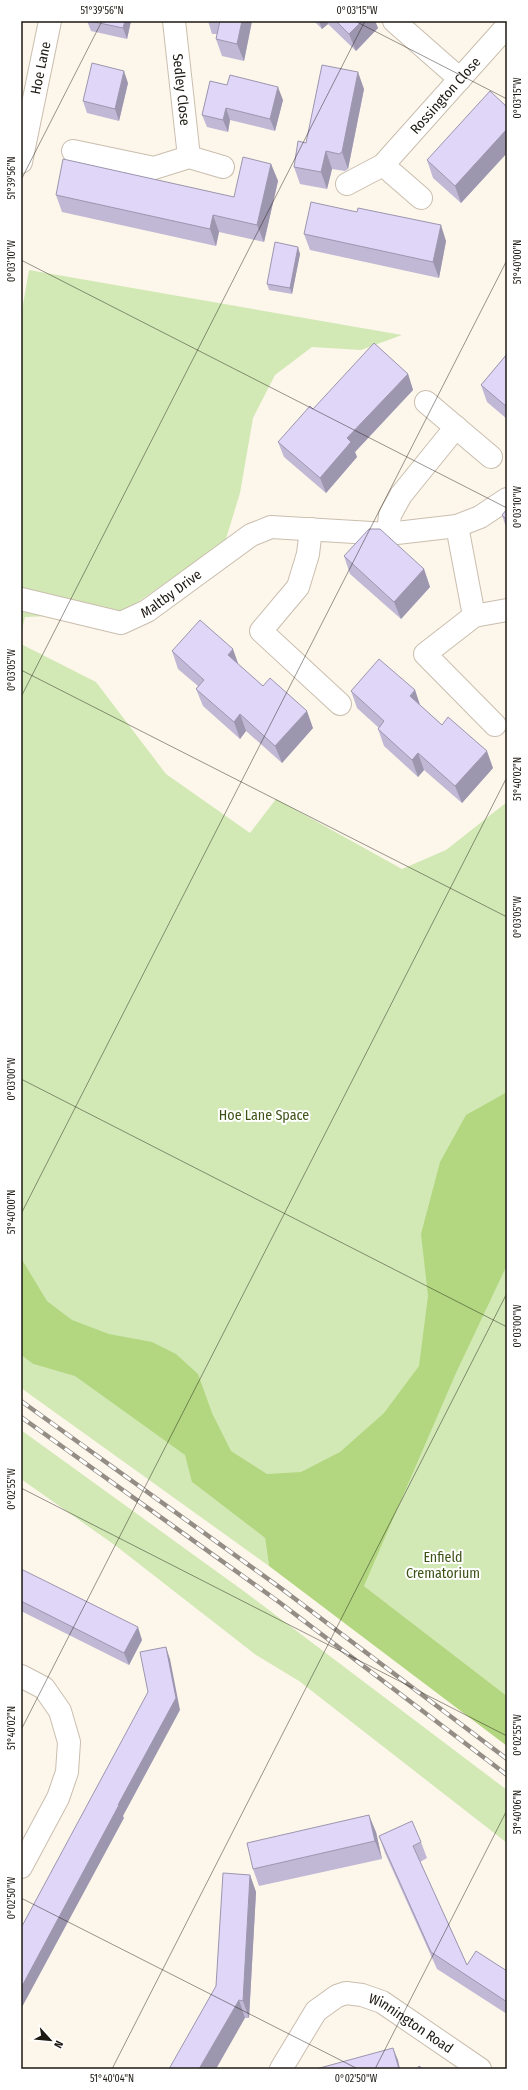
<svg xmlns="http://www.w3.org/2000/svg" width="528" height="2090" font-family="'Fira Sans Condensed',sans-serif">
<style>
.green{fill:#d2e9b5}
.forest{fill:#b3d780}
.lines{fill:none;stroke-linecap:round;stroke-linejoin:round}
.street-casing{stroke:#cabeae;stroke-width:24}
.street{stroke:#fff;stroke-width:22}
.rail-casing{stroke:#938d85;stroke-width:4.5}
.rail{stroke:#fff;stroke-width:3;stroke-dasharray:9;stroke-linecap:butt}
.wall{fill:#c0b8d5}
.shaded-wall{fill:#9c96ae}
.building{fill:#dfd6f8;stroke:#9c96ae}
.ticks{fill:none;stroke:#1c1812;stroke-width:1;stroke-opacity:0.45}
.labels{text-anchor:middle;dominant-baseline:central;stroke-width:4;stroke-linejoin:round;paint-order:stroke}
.street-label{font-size:14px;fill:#1c1812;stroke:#fff}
.park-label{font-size:14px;fill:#3d5316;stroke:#fff}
.neatline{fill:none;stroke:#1c1812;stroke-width:1.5}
.ticks-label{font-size:10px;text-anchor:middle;fill:#1c1812}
</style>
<rect width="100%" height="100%" fill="#fdf6eb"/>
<!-- green -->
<path class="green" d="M 29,270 L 402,335 L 361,350 L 312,347 L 275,375 L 253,418 L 240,493 L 225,542 L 122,613 L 25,617 L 21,634 L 21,316 Z
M 21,644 L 96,682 L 166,774 L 250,833 L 276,799 L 402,869 L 446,850 L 507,802 L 507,1696 L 364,1586 L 192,1482 L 265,1538 L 269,1566 L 21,1388 L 21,1355 L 33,1364 L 73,1375 L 21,1337 Z
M 21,1430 L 245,1592 L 507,1790 L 507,1843 L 299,1681 L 256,1655 L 116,1546 L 21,1479 Z"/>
<!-- forest -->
<path class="forest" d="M 507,1092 L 507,1265 L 456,1373 L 364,1586 L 507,1696 L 507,1746 L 269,1566 L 265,1538 L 192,1482 L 185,1455 L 75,1376 L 33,1364 L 21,1355 L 21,1258 L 47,1301 L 72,1320 L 109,1334 L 152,1342 L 176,1354 L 198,1374 L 212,1413 L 231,1451 L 267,1474 L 301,1472 L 340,1452 L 384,1413 L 419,1366 L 428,1296 L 421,1234 L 440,1162 L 466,1115 Z"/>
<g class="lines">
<defs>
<g id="street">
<path id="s1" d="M 174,21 L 189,157"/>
<path d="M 394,21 L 460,79"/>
<path d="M 73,151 L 154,168 L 189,157 L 223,167"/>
<path id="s2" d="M 21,162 L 50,21"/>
<path d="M 383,165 L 421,198"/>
<path id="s3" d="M 347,184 L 383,165 L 507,26"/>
<path d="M 426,402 L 491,457"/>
<path d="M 457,526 L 474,616"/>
<path d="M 311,529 L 308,554 L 298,587 L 261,631 L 340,704"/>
<path d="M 388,534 L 390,515 L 401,495 L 456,427"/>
<path id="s4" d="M 21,599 L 121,623 L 147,611 L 251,535 L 271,527 L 388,534 L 457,526 L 480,517 L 507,499"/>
<path d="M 495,725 L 425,654 L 474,616 L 507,610"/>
<path d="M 21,1676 L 44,1688 L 60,1711 L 69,1742 L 67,1772 L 58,1798 L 21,1867"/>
<path id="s5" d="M 281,2069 L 316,2011 L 337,1996 L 346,1993 L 362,1995 L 382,2002 L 480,2069"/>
</g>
</defs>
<!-- street casing -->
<use href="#street" class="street-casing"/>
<!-- street -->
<use href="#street" class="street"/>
<defs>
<path id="rail" d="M 21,1401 L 282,1589 L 507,1759
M 21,1417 L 279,1602 L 507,1775"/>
</defs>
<!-- rail casing -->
<use href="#rail" class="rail-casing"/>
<!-- rail -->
<use href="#rail" class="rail"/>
</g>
<!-- wall -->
<path class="wall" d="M 87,21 L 131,21 L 127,39 L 91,31 Z
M 208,21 L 252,21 L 244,61 L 222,56 L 216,39 L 217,34 L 212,34 Z
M 314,21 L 375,21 L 378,28 L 356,51 L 328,24 L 322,29 Z
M 210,81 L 283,100 L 275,131 L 230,120 L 228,132 L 207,127 L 202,115 Z
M 128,83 L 119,121 L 87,113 L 83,101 Z
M 364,89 L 348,169 L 345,171 L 332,169 L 327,189 L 300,184 L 294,167 L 306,143 Z
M 507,107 L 507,153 L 461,203 L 433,178 L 427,160 Z
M 271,164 L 278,181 L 264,242 L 219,232 L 216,246 L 62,212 L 56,195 L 234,197 Z
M 357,212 L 446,241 L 439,278 L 310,250 L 304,234 Z
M 300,254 L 292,294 L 269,290 L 267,284 Z
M 507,354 L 507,419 L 487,402 L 481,385 Z
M 408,374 L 413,390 L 355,452 L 357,457 L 326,493 L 284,457 L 278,442 Z
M 507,509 L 507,530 L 502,515 Z
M 344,556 L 424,569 L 430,587 L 401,619 L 350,574 Z
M 172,651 L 239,665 L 263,686 L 313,728 L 282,763 L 246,731 L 240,739 L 203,706 L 196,689 L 198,686 L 178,669 Z
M 415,690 L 420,705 L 442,725 L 493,768 L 462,803 L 424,770 L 418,777 L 384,746 L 378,729 L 379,728 L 357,708 L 351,691 Z
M 21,1569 L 142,1640 L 129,1665 L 21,1611 Z
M 376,1832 L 382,1859 L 259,1886 L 253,1869 Z
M 379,1836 L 421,1842 L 427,1858 L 420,1862 L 467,1965 L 507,1971 L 507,2014 L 437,1969 L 385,1853 Z
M 250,1875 L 256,1892 L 249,2018 L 245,2018 L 216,1986 Z"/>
<!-- shaded-wall -->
<path class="shaded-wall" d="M 125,21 L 131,21 L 127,39 L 123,28 Z
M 242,21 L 252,21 L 244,61 L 237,44 Z
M 319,21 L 327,21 L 328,24 L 322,29 Z
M 362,21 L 375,21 L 378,28 L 356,51 L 349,34 Z
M 124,71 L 128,83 L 119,121 L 115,109 Z
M 358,72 L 364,89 L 348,169 L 342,152 Z
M 278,87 L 283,100 L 275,131 L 270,119 Z
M 226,108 L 230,120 L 228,132 L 223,120 Z
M 507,129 L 507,153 L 461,203 L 455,186 Z
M 326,151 L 332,169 L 327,189 L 321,172 Z
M 271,164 L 278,181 L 264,242 L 257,225 Z
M 213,215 L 219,232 L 216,246 L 210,229 Z
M 441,225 L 446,241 L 439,278 L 433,262 Z
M 298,247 L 300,254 L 292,294 L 290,288 Z
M 408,374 L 413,390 L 355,452 L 357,457 L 326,493 L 320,478 L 347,438 Z
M 424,569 L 430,587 L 401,619 L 394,602 Z
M 233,649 L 239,666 L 228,655 Z
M 415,690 L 421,708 L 410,696 Z
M 307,711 L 313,728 L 282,763 L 275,746 Z
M 240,714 L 246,731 L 240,739 L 234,722 Z
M 487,751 L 493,768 L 462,803 L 455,786 Z
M 418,753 L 424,770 L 418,777 L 412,760 Z
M 138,1627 L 142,1640 L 129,1665 L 124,1653 Z
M 166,1647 L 170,1659 L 180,1710 L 123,1816 L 124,1818 L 21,2009 L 21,1988 L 118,1805 Z
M 369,1815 L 376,1832 L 382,1859 L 375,1841 Z
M 250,1875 L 256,1892 L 249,2018 L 243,2001 Z
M 239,2000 L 245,2018 L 216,2069 L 199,2069 Z
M 393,2048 L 398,2060 L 400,2069 L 399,2069 Z"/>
<!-- building -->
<path class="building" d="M 90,21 L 125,21 L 123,28 Z
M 220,21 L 242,21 L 237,44 L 216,39 Z
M 336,21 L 362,21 L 349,34 Z
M 92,63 L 124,71 L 115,109 L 83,101 Z
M 322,65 L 358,72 L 342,152 L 339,154 L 326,151 L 321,172 L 294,167 L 298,141 L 306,143 Z
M 230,75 L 278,87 L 270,119 L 226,108 L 223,120 L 202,115 L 210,81 L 227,85 Z
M 490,91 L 507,107 L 507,129 L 455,186 L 427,160 Z
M 243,157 L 271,164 L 257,225 L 213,215 L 210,229 L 56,195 L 63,159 L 234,197 Z
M 311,202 L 357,212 L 358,208 L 441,225 L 433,262 L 304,234 Z
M 275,242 L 298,247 L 290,288 L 267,284 Z
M 374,343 L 408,374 L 347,438 L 351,442 L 320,478 L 278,442 L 310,406 L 313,409 Z
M 507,354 L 507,407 L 481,385 Z
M 507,509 L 507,520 L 502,515 Z
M 369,529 L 380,529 L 424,569 L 394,602 L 344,556 Z
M 200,620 L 233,649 L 228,655 L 263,686 L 270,678 L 307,711 L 275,746 L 240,714 L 234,722 L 196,689 L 204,680 L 172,651 Z
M 379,659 L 415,690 L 410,696 L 442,725 L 448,717 L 487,751 L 455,786 L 418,753 L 412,760 L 378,729 L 384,721 L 351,691 Z
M 21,1569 L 138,1627 L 124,1653 L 21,1601 Z
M 166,1647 L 176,1698 L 118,1805 L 119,1805 L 21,1988 L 21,1928 L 148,1692 L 140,1652 Z
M 369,1815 L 375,1841 L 253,1869 L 247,1843 Z
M 412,1821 L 421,1842 L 413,1846 L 467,1965 L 476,1951 L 507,1971 L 507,2002 L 431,1952 L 379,1836 Z
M 223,1873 L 250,1875 L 243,2001 L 239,2000 L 199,2069 L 169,2069 L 216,1986 Z
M 393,2048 L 399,2069 L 316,2069 Z
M 419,2066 L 423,2069 L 417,2069 Z"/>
<!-- ticks -->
<path class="ticks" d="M 355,21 L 507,99M 21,180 L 102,21M 21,260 L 507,508M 21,670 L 507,917M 21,697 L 365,21M 21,1079 L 507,1327M 21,1214 L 507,260M 21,1488 L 507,1736M 21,1730 L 507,777M 21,1898 L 358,2069M 112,2069 L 507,1293M 375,2069 L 507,1810"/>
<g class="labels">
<!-- street labels -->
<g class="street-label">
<text stroke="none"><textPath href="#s2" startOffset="96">Hoe Lane</textPath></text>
<text stroke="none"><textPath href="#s1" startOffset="69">Sedley Close</textPath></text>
<text stroke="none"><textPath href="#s3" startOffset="134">Rossington Close</textPath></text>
<text stroke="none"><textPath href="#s4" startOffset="161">Maltby Drive</textPath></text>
<text stroke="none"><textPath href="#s5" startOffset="176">Winnington Road</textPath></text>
</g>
<!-- park labels -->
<g class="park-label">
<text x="264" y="1115">Hoe Lane Space</text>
<text x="443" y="1557">Enfield<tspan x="443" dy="16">Crematorium</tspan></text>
</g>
</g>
<!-- border -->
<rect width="528" height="2090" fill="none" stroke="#ffffff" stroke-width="44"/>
<!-- north arrow -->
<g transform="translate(50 2040) rotate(117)" stroke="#ffffff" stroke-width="3" paint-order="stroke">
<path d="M0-3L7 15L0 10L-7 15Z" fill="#1c1812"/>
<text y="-6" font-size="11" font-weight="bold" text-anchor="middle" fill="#1c1812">N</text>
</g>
<rect x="22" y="22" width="484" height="2046" class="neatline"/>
<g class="ticks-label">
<text x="102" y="14">51°39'56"N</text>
<text x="357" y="14">0°03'15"W</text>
<text transform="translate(517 98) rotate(-90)" y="4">0°03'15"W</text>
<text transform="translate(11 178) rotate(-90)" y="4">51°39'56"N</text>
<text transform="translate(11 261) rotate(-90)" y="4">0°03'10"W</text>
<text transform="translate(517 262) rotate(-90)" y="4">51°40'00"N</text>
<text transform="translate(517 507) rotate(-90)" y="4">0°03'10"W</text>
<text transform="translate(11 670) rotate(-90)" y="4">0°03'05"W</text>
<text transform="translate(517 779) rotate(-90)" y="4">51°40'02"N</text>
<text transform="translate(517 917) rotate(-90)" y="4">0°03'05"W</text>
<text transform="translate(11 1079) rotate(-90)" y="4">0°03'00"W</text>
<text transform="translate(11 1212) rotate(-90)" y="4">51°40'00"N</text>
<text transform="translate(517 1326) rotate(-90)" y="4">0°03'00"W</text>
<text transform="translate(11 1489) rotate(-90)" y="4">0°02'55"W</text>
<text transform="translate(11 1728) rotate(-90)" y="4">51°40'02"N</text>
<text transform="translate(517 1735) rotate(-90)" y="4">0°02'55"W</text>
<text transform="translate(517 1812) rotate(-90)" y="4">51°40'06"N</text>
<text transform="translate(11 1898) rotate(-90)" y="4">0°02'50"W</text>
<text x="112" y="2082">51°40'04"N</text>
<text x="356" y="2082">0°02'50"W</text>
</g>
</svg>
